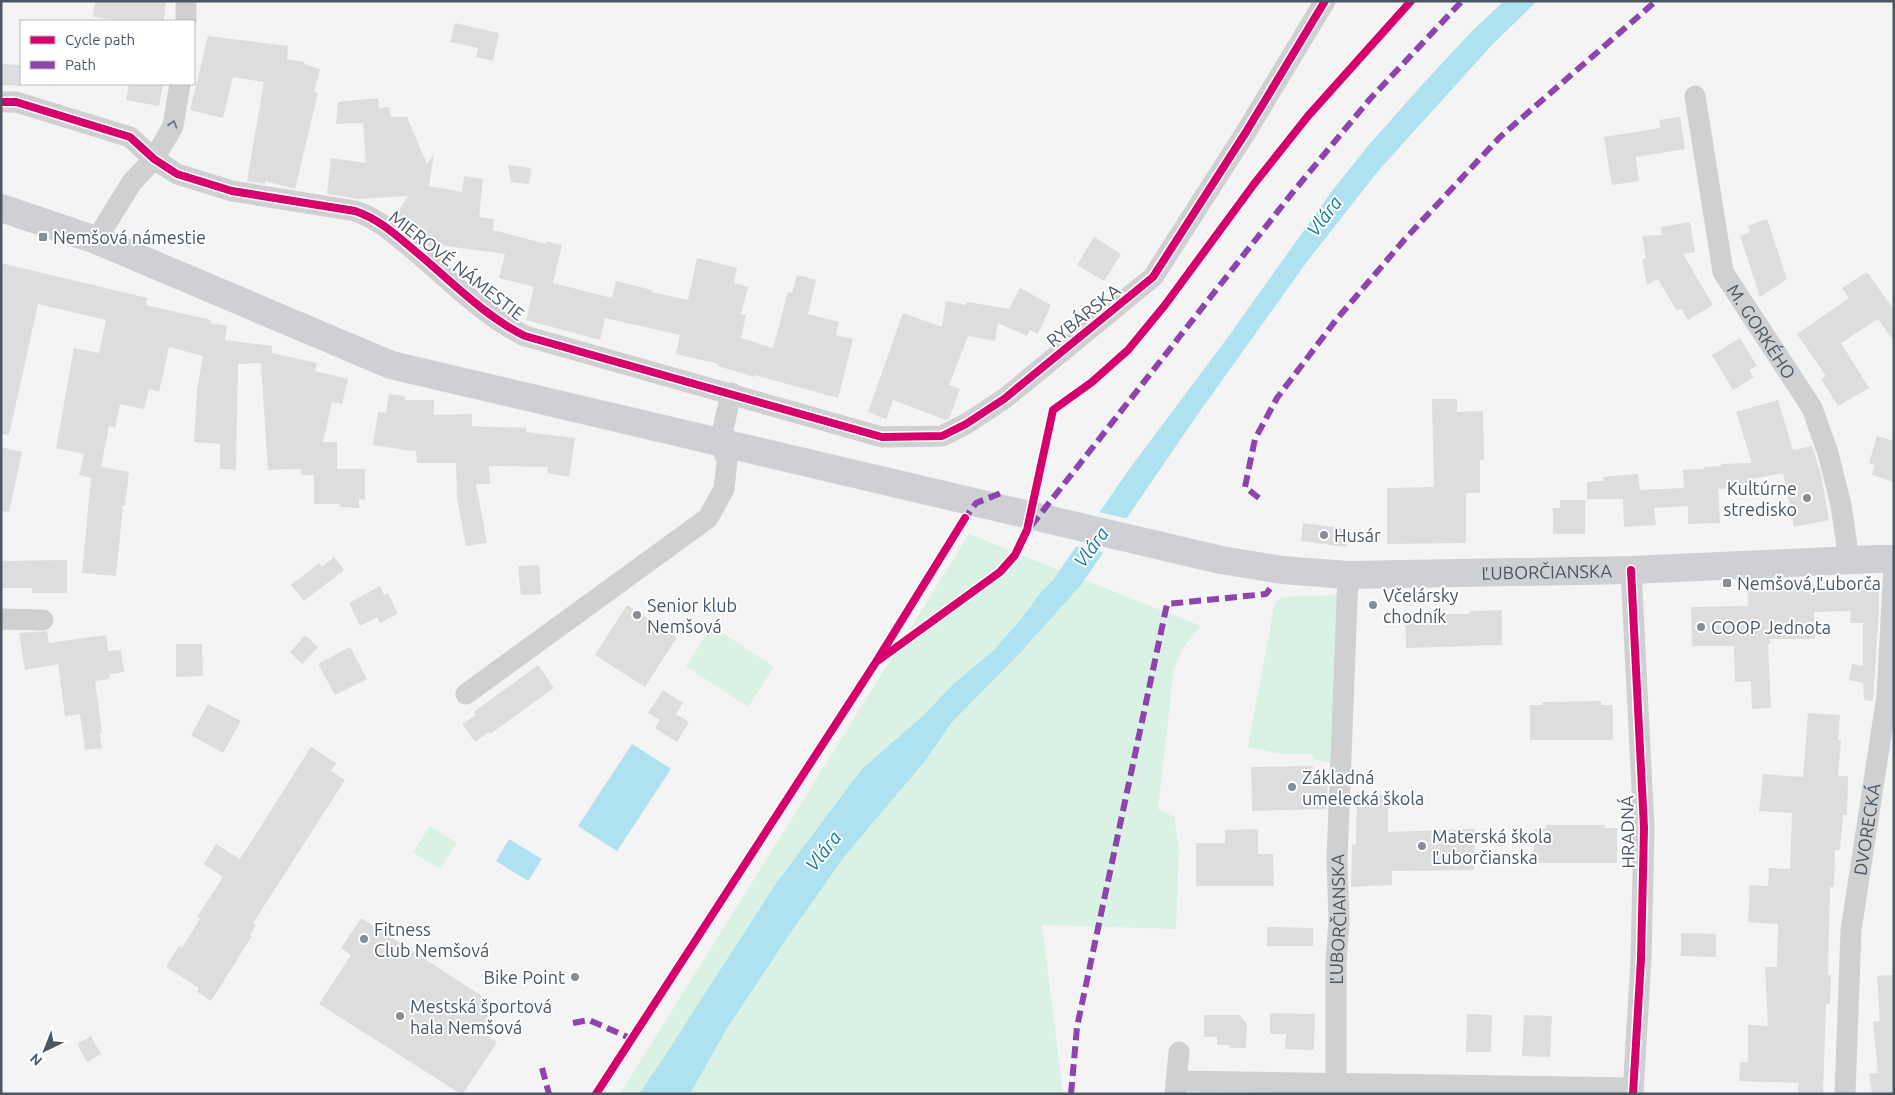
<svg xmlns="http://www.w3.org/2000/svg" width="1895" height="1095" font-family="Ubuntu,sans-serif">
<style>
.green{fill:#d9f2e3}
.water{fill:#aee2f0}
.pier{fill:#f4f4f4}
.building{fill:#ddddde}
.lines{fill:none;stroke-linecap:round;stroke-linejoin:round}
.street{stroke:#ced0d2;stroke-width:21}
.secondary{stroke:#ced0d4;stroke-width:28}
.quiet{stroke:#8e44ad;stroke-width:6;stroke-dasharray:12 6;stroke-linecap:butt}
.cycleway-casing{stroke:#fff;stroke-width:11}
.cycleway{stroke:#d6006c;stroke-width:8}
.oneway{stroke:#727b83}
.poi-dot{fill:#868d94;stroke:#fff;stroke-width:2}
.labels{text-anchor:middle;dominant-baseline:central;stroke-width:4;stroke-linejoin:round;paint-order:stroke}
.poi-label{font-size:18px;fill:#4a5661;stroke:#fff;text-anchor:start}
.street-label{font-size:18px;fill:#4a5661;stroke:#fff}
.water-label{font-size:19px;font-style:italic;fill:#0c7c9b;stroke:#fff}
</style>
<rect width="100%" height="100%" fill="#f4f4f4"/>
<!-- green -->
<path class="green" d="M 969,534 L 1201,626 L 1184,646 L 1174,668 L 1158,809 L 1174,817 L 1179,847 L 1176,929 L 1042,925 L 1063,1094 L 620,1094 Z
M 1337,595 L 1330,763 L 1313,759 L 1312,754 L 1283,754 L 1248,747 L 1275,602 L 1282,597 Z
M 712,626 L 774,667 L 748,707 L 686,666 Z
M 430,826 L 457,843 L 440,869 L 413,852 Z"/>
<!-- water -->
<path class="water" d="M 1504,1 L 1537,1 L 1491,46 L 1379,170 L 1306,263 L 1271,312 L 1200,411 L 1081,585 L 1018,655 L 952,722 L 924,762 L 844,857 L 789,935 L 726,1030 L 690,1094 L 639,1094 L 668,1051 L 775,885 L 861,770 L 925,714 L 951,686 L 993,651 L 1022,618 L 1041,592 L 1053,580 L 1130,468 L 1228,337 L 1332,191 L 1367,147 L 1421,86 L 1472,31 Z
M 632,744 L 671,769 L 617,851 L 578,826 Z
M 509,839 L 542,859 L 528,881 L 496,861 Z"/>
<!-- pier -->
<path class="pier" d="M 1098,512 L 1129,519 L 1106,553 L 1074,546 Z"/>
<!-- building -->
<path class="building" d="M 95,1 L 166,1 L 164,21 L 126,21 L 93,17 Z
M 455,23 L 499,33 L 493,61 L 476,57 L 478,48 L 450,42 Z
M 208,36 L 288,46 L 287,59 L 305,62 L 304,64 L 320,69 L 314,92 L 318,93 L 295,189 L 265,181 L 265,184 L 247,181 L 264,82 L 233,77 L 223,118 L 190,110 Z
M 1,64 L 21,65 L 21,86 L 1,85 Z
M 129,84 L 163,84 L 159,106 L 126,100 Z
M 378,98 L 379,108 L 389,107 L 391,117 L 407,117 L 427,164 L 434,154 L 429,186 L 462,192 L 464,176 L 483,179 L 479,217 L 494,219 L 493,230 L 546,244 L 546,241 L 562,245 L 553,283 L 612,298 L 616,281 L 652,290 L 652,292 L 688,300 L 697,258 L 737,268 L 734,283 L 748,287 L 741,314 L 746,315 L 741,338 L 773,348 L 788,292 L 792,293 L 797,275 L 816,280 L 808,314 L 839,322 L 836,335 L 853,339 L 838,398 L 755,375 L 754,377 L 718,366 L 719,364 L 676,354 L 680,335 L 605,318 L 600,340 L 526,320 L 534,287 L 499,278 L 505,254 L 439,245 L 437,253 L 394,218 L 408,196 L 359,199 L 327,194 L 331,158 L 366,163 L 363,123 L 336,124 L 338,102 Z
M 1680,117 L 1685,149 L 1636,157 L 1639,181 L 1612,185 L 1604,137 L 1660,128 L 1659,120 Z
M 508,165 L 531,168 L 529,184 L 511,182 Z
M 1767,219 L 1787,279 L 1760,297 L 1740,236 L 1750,232 L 1748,226 Z
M 1690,222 L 1695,252 L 1683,254 L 1713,305 L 1688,320 L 1681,308 L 1677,311 L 1658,279 L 1647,285 L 1642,259 L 1646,258 L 1642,236 L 1662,235 L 1661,227 Z
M 1094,237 L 1121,254 L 1104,281 L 1077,265 Z
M 1,263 L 147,298 L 146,305 L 211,320 L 210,323 L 227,326 L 225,340 L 272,346 L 272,353 L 317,363 L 315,371 L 348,379 L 342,404 L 332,402 L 323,442 L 337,442 L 337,469 L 365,469 L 365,500 L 359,499 L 359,508 L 340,507 L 339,504 L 314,504 L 314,475 L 301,475 L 301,469 L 268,470 L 261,363 L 238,364 L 236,470 L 220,469 L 220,444 L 194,442 L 197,390 L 203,356 L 169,347 L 159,392 L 149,389 L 144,409 L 120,404 L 115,428 L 109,426 L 101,467 L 129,472 L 125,505 L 123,505 L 116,576 L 82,573 L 91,478 L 79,475 L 84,454 L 56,448 L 74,348 L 99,353 L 106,320 L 38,304 L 9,435 L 1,434 Z
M 1867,272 L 1894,310 L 1894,342 L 1878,319 L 1841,343 L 1869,388 L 1838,406 L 1821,379 L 1826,376 L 1797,334 L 1849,298 L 1842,288 Z
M 1020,288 L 1051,305 L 1038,334 L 1030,330 L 1027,336 L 998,323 L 995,341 L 968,336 L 949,385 L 960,389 L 949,419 L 946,420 L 893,400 L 886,419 L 868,412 L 903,313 L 942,327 L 946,301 L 966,305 L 967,302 L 1009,309 Z
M 1740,338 L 1757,366 L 1749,370 L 1754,377 L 1733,390 L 1712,355 Z
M 389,394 L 405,396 L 405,400 L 434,400 L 434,415 L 472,414 L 472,426 L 526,428 L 526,432 L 575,438 L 569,477 L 547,473 L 548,467 L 489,466 L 490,484 L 476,484 L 487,543 L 466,546 L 457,498 L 456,463 L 417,463 L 416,450 L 412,451 L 373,445 L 378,412 L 386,413 Z
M 1432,399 L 1457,399 L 1457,412 L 1483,411 L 1484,460 L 1480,460 L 1480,493 L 1466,493 L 1466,543 L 1387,544 L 1387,488 L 1434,487 Z
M 1778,400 L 1793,450 L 1812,446 L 1821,475 L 1829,520 L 1794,527 L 1783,473 L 1747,480 L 1747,488 L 1718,489 L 1720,523 L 1688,524 L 1688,506 L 1654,508 L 1656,525 L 1624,527 L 1623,499 L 1587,499 L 1587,482 L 1604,481 L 1603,477 L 1638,474 L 1640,490 L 1684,488 L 1683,470 L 1704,469 L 1704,467 L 1721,466 L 1721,464 L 1752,463 L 1736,412 Z
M 1877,436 L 1894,441 L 1894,482 L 1872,475 L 1875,465 L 1869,463 Z
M 1,447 L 22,452 L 9,512 L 1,511 Z
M 1560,500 L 1585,500 L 1585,534 L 1553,534 L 1553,508 L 1560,508 Z
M 1303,523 L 1348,529 L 1346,547 L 1301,541 Z
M 334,557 L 344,570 L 304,601 L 291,585 L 319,563 L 322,567 Z
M 67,560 L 67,593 L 32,593 L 32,588 L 2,588 L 2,561 Z
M 539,565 L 541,594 L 521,595 L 518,566 Z
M 1863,580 L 1879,580 L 1879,609 L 1873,701 L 1864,700 L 1863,683 L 1849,680 L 1852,664 L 1863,666 L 1863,623 L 1850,623 L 1851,611 L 1814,612 L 1815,639 L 1770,639 L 1770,644 L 1768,644 L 1771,708 L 1752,709 L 1751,681 L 1735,682 L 1734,646 L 1692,646 L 1691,607 L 1748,606 L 1747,585 L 1795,584 L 1795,587 L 1863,585 Z
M 380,586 L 384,595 L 388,593 L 398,614 L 380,623 L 377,617 L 360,626 L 349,603 Z
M 627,605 L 677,637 L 645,687 L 595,655 Z
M 1502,610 L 1502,645 L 1406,648 L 1405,613 L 1436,612 L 1436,614 L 1470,614 L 1470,611 Z
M 47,631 L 49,643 L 106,635 L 108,651 L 121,650 L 124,672 L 109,674 L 110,679 L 95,681 L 102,733 L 100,733 L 102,748 L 85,750 L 80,714 L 65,716 L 58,664 L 25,670 L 19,633 Z
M 305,635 L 318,647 L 302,664 L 290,652 Z
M 176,644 L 202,644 L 203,676 L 176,677 Z
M 350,647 L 367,679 L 335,695 L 318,664 Z
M 538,665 L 554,688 L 490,734 L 489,732 L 475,742 L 462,724 L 476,715 L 474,712 Z
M 663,690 L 683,703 L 676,714 L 689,722 L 677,742 L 655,728 L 660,720 L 648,713 Z
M 1601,701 L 1602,705 L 1613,705 L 1613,740 L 1530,740 L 1530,705 L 1542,705 L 1542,702 Z
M 208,704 L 241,721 L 223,753 L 191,735 Z
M 1808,713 L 1840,715 L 1838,740 L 1841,740 L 1838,776 L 1848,776 L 1847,815 L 1843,815 L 1840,850 L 1835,850 L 1834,887 L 1830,887 L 1828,975 L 1831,975 L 1830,1004 L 1826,1004 L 1823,1094 L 1798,1094 L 1798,1083 L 1739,1081 L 1740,1062 L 1748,1062 L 1748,1025 L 1768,1026 L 1765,967 L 1777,967 L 1778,924 L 1748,922 L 1750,885 L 1768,886 L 1769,868 L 1790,869 L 1792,813 L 1759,811 L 1763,774 L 1803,777 Z
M 311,747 L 336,763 L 331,771 L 345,780 L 253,923 L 256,925 L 250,935 L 252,936 L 211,1001 L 197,992 L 199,988 L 166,967 L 179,946 L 182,948 L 200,919 L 197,917 L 223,877 L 204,864 L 216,844 L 240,859 Z
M 1313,766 L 1314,777 L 1328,777 L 1326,809 L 1252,811 L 1251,767 Z
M 1357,795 L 1388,795 L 1388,832 L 1475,829 L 1474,870 L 1392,871 L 1392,885 L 1351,887 L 1352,845 L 1356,844 Z
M 1546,825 L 1605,825 L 1605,828 L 1617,828 L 1617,863 L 1534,863 L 1534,829 L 1546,828 Z
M 1258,829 L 1258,854 L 1273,854 L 1274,886 L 1196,886 L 1196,843 L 1225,843 L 1225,830 Z
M 361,918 L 496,1005 L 480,1031 L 497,1042 L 463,1094 L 461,1094 L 319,1004 L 351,955 L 341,948 Z
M 1267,927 L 1313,928 L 1313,946 L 1267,946 Z
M 1681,933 L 1716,934 L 1716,957 L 1681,956 Z
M 1894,975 L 1894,1094 L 1872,1094 L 1869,1074 L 1878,1073 L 1873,1022 L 1880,1021 L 1877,976 Z
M 1270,1013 L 1315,1014 L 1314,1050 L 1285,1049 L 1286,1034 L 1270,1034 Z
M 1467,1014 L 1492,1015 L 1491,1052 L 1466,1052 Z
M 1204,1015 L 1239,1015 L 1247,1024 L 1246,1048 L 1230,1048 L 1230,1045 L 1217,1045 L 1217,1037 L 1204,1037 Z
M 1524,1015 L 1552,1016 L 1550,1057 L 1522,1056 Z
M 91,1036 L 101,1054 L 87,1062 L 77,1044 Z"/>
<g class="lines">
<!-- street -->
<g class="street">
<path d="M 186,1 L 186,21"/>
<path id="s1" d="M 1695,96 L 1723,272 L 1812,408 L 1828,453 L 1841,505 L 1849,560"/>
<path d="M 1,102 L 16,102 L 130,137 L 154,159 L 177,174 L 232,191 L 355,211 C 379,219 396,235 415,251 C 450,280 484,316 525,336 L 882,437 L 942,436 L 966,424 L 1004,399 L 1153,277 L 1246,132 L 1325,1"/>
<path d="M 96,240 L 132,182 L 154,159 L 173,126 L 180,84"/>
<path d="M 1631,570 L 1644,828 L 1641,959 L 1633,1094"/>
<path d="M 1,619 L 43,620"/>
<path d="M 466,694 L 708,518 L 724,489 L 727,461 L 720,443 L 731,393"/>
<path d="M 1176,1081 L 1633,1088"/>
<path id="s2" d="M 1336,1083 L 1336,961 L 1339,921 L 1337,860 L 1348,575"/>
<path d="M 1175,1094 L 1179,1052"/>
<path id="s3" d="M 1845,1094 L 1851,930 L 1887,696 L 1894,566"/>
</g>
<!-- secondary -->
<path class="secondary" id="s4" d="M 1,208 L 96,240 L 391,365 L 1221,560 L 1282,570 L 1348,575 L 1631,570 L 1876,559 L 1894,559"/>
<!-- quiet -->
<path class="quiet" d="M 1259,498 L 1245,487 L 1255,439 L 1277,398 L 1336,320 L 1405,239 L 1500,137 L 1656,1
M 963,521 L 976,503 L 1001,493
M 1031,526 L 1293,192 L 1370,99 L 1462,1
M 573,1023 L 589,1020 L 632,1039
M 542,1068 L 549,1094
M 1071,1094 L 1077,1027 L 1167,604 L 1266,594 L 1272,586"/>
<defs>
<path id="cycleway" d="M 1,102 L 16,102 L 130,137 L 154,159 L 177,174 L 232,191 L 355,211 C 379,219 396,235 415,251 C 450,280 484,316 525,336 L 882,437 L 942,436 L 966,424 L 1004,399 L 1153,277 L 1246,132 L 1325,1
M 1631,570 L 1644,828 L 1641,959 L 1633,1094
M 876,662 L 1000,572 L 1015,555 L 1027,530 L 1053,410 L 1092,382 L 1128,350 L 1165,305 L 1254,184 L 1308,116 L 1411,1
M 596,1094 L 876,662 L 965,518"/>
</defs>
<!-- cycleway casing -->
<use href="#cycleway" class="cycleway-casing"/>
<!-- cycleway -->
<use href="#cycleway" class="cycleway"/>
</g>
<!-- one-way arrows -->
<defs><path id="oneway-chevron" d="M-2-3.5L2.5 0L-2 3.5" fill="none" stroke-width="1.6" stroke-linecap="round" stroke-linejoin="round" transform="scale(1.25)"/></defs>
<use class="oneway" href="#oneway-chevron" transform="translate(173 124) rotate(-73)"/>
<!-- markers -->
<g class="poi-dot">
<rect x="38" y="232" width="10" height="10" rx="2.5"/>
<circle cx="1807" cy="498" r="5"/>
<circle cx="1324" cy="535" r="5"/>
<rect x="1722" y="578" width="10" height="10" rx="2.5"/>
<circle cx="1373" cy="605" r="5"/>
<circle cx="637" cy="615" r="5"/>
<circle cx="1701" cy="627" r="5"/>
<circle cx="1292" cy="787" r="5"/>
<circle cx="1422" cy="846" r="5"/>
<circle cx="364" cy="939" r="5"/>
<circle cx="575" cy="977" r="5"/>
<circle cx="400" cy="1016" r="5"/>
</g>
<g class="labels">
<!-- poi labels -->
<g class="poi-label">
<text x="53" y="237">Nemšová námestie</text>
<text x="1797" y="488" text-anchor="end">Kultúrne<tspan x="1797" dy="21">stredisko</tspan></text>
<text x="1334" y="535">Husár</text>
<text x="1737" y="583">Nemšová,Ľuborča</text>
<text x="1383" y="595">Včelársky<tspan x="1383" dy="21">chodník</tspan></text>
<text x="647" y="605">Senior klub<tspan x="647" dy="21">Nemšová</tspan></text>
<text x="1711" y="627">COOP Jednota</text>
<text x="1302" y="777">Základná<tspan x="1302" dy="21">umelecká škola</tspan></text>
<text x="1432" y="836">Materská škola<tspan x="1432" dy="21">Ľuborčianska</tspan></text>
<text x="374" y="929">Fitness<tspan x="374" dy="21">Club Nemšová</tspan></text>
<text x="565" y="977" text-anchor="end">Bike Point</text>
<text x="410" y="1006">Mestská športová<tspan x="410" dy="21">hala Nemšová</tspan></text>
</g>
<!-- street labels -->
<g class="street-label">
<text transform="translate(457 265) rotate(38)">MIEROVÉ NÁMESTIE</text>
<text transform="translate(1083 315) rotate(-39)">RYBÁRSKA</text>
<text stroke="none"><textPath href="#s1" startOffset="249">M. GORKÉHO</textPath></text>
<text stroke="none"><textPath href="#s4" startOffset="1600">ĽUBORČIANSKA</textPath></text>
<text stroke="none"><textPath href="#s3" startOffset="266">DVORECKÁ</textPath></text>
<text transform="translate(1627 832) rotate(-91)">HRADNÁ</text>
<text stroke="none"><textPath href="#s2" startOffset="164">ĽUBORČIANSKA</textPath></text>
</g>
<!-- water labels -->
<g class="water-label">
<text transform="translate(1324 216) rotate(-53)">Vlára</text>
<text transform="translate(1091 547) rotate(-54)">Vlára</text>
<text transform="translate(823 851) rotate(-52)">Vlára</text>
</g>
</g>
<!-- border -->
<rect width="1895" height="1095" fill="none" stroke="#4a5661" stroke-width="5"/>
<!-- legend -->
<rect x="20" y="20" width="175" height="65" fill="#ffffff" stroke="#b7bbc0"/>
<rect x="30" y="36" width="25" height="8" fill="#d6006c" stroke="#b7bbc0"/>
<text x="65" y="45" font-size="15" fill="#4a5661">Cycle path</text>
<rect x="30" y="61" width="25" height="8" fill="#8e44ad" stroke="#b7bbc0"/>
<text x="65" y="70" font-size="15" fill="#4a5661">Path</text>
<!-- north arrow -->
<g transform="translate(45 1050) rotate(223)" stroke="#ffffff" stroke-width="4" paint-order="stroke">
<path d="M0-4L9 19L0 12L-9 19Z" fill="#4a5661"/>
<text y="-8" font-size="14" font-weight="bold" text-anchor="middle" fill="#4a5661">N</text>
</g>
</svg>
